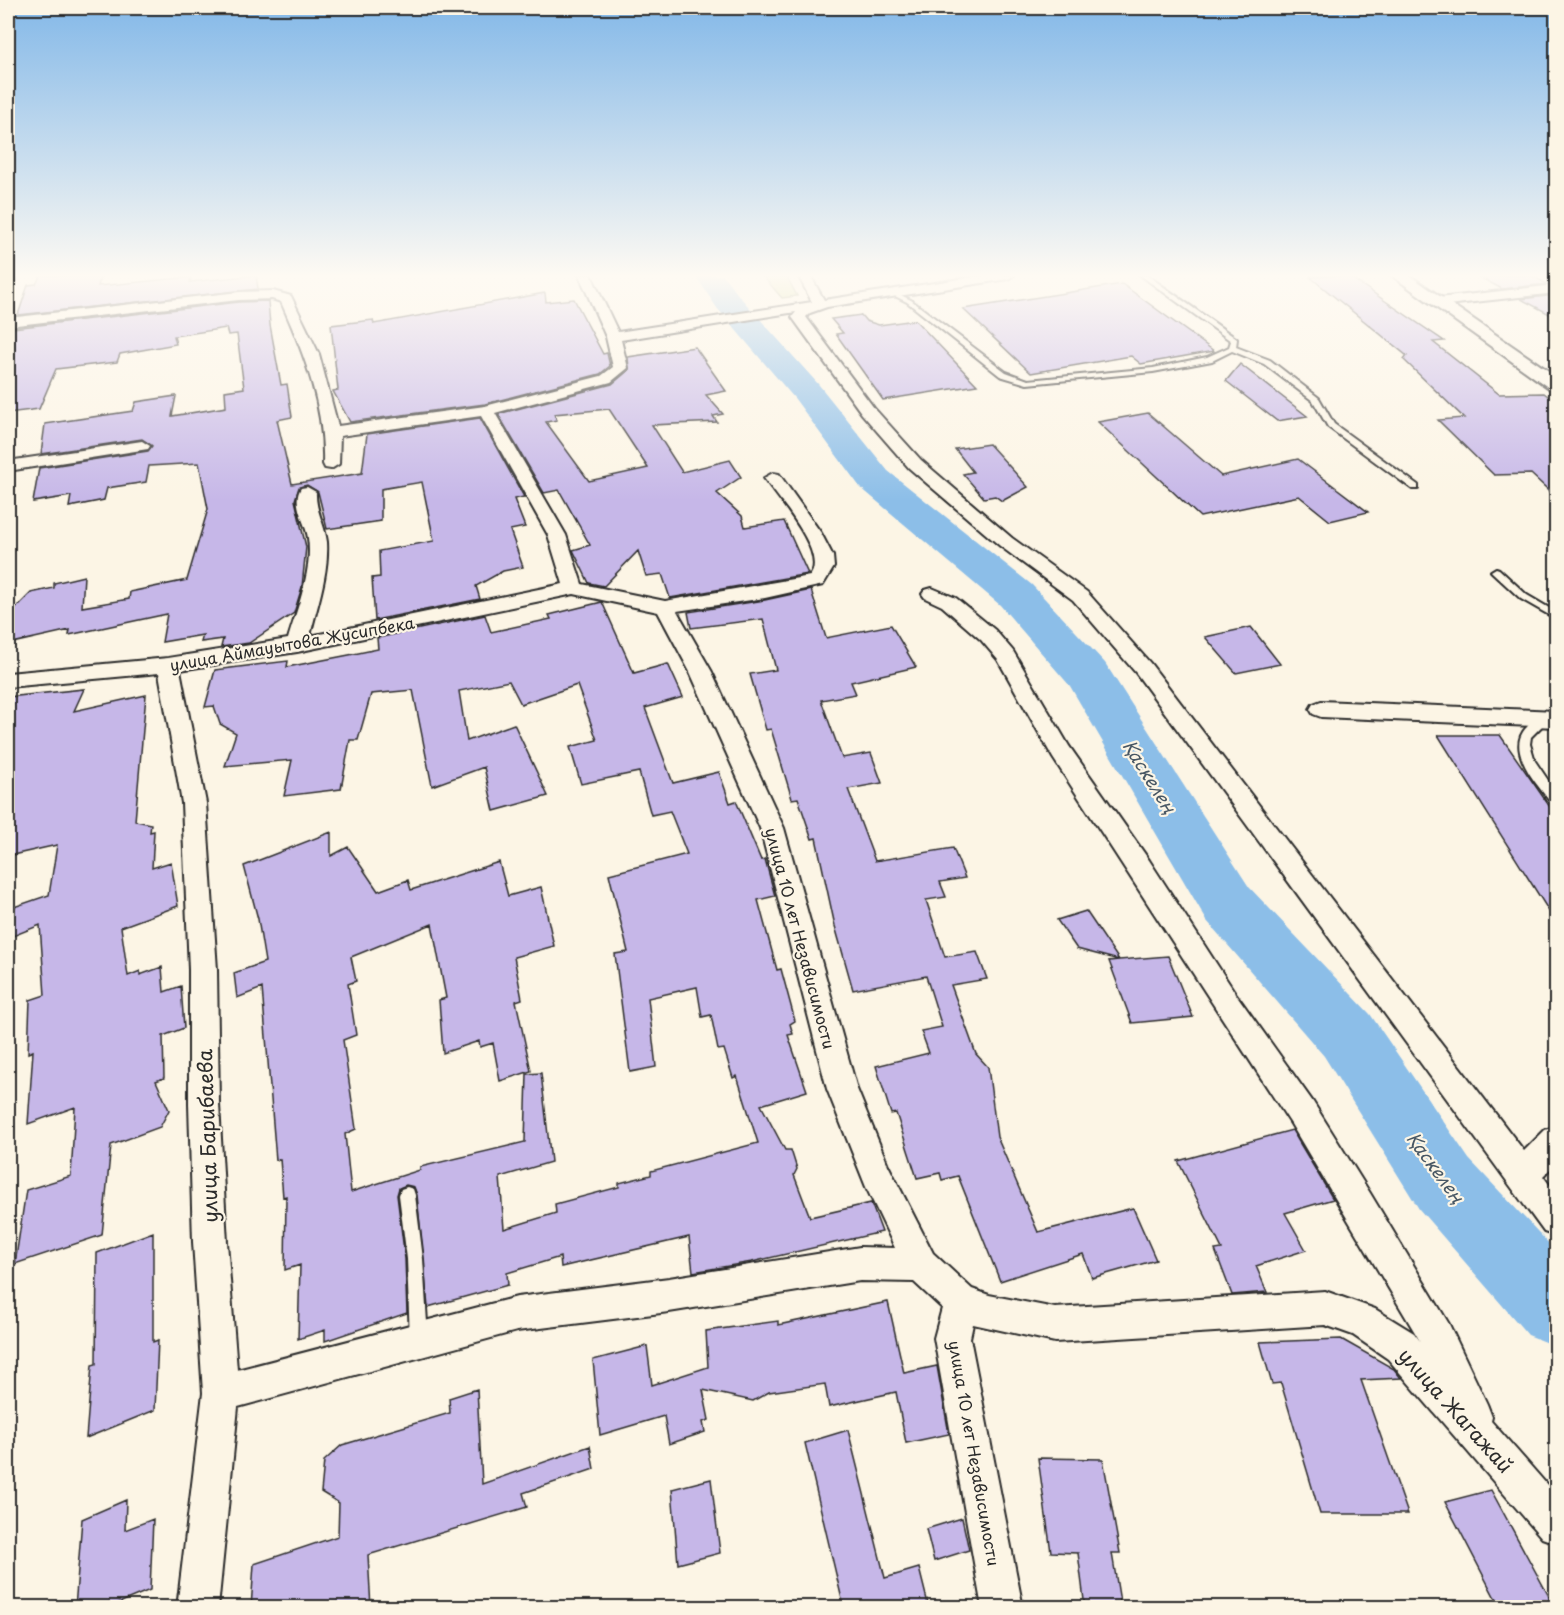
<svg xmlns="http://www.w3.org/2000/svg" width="1564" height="1615" font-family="'Playpen Sans',sans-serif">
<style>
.green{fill:#c9d689;stroke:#7a805a;stroke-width:1.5}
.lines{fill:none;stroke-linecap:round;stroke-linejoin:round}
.river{fill:#8cbee8;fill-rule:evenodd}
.building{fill:#c6b7e8;stroke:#2b2b2b;stroke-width:1.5;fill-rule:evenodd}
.service-casing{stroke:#2b2b2b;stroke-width:4}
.minor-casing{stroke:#2b2b2b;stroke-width:4}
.tertiary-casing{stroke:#2b2b2b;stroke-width:4}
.service{fill:#fcf5e5;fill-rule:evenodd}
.minor{fill:#fcf5e5;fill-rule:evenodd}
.tertiary{fill:#fcf5e5;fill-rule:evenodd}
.labels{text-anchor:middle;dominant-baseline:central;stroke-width:4.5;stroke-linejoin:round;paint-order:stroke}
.street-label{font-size:16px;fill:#2b2b2b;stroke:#fcf5e5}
.water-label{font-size:18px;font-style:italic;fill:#485764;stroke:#fcf5e5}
.near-street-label{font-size:20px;fill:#2b2b2b;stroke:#fcf5e5}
</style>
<rect width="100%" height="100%" fill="#fcf5e5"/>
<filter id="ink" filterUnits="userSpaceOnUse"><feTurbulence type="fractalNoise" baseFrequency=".0167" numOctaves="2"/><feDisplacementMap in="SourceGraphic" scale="12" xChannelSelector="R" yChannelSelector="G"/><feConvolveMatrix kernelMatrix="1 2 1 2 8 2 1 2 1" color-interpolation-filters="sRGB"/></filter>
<g filter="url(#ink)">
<!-- green -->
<path class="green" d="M 762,275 L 786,275 L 797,296 L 782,298 Z"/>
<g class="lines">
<!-- river -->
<path class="river" d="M 695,275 L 723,275 L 739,296 L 819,385 L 888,471 L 1032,585 L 1105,663 L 1249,887 L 1370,1014 L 1469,1159 L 1556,1251 L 1556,1346 L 1528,1335 L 1419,1209 L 1324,1056 L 1207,921 L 1070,686 L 1000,605 L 860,487 L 795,399 L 717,308 Z"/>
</g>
<!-- building -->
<path class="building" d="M 41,275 L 101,275 L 98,286 L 191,277 L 190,282 L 256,275 L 258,289 L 18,315 L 28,285 L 36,284 Z
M 1347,275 L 1444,341 L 1433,342 L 1499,394 L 1544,393 L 1557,403 L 1557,498 L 1531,474 L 1494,475 L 1438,420 L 1464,418 L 1404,360 L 1407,356 L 1310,277 Z
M 1476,275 L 1531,275 L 1547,284 L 1502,289 Z
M 1122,284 L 1214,351 L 1141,364 L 1131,356 L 1031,373 L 963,309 Z
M 545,293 L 546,302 L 574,299 L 603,354 L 607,353 L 610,366 L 600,374 L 485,404 L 350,422 L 333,391 L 338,390 L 331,325 L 373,320 L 374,324 Z
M 1556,295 L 1557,318 L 1521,299 Z
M 268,301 L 270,325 L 281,385 L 287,384 L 292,417 L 277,420 L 292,484 L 362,473 L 367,434 L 480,418 L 524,497 L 514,499 L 525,527 L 510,530 L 523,567 L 503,571 L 476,586 L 480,599 L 375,620 L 372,578 L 380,577 L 379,551 L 434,541 L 422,482 L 381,489 L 381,521 L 327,529 L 318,492 L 307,485 L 299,487 L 295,500 L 306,547 L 302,587 L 294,613 L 249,643 L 221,647 L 223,639 L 201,642 L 203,635 L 162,642 L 167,614 L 69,635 L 70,630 L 8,644 L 12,612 L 31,593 L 54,588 L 54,583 L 84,576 L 82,607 L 129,599 L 130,592 L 187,580 L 208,509 L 199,463 L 149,466 L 146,482 L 107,488 L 104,500 L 69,507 L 71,496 L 33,502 L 39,468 L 148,451 L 152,446 L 142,439 L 41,454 L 45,424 L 133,411 L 136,402 L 176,396 L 172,416 L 226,407 L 225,391 L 244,388 L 237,334 L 228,335 L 226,328 L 174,336 L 176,344 L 120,354 L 117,362 L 56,369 L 39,409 L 8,413 L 8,334 L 11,333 L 13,328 L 239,302 Z
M 861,315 L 866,321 L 879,325 L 915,320 L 977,385 L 883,400 L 836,334 L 843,333 L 831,319 Z
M 695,347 L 726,391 L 706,395 L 723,414 L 713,416 L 717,422 L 652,425 L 682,472 L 730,460 L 741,477 L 717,493 L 742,516 L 745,527 L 784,521 L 808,574 L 670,598 L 662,574 L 646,576 L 638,551 L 604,586 L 589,583 L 573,550 L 590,545 L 559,490 L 544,493 L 498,414 L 612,384 L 629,370 L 628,357 ZM 609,409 L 648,468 L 589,481 L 546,422 L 557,420 L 554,414 Z
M 1240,364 L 1307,416 L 1277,421 L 1226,381 Z
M 1148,413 L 1221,476 L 1298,459 L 1368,512 L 1330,521 L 1299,496 L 1200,517 L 1098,422 Z
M 989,444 L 1028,487 L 1002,501 L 995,496 L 984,498 L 963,474 L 973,472 L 955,449 Z
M 811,590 L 826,638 L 891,625 L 916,667 L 851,682 L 856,694 L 821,700 L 842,758 L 871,753 L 882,783 L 848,789 L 875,861 L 953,848 L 965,878 L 940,882 L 946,897 L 926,900 L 945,957 L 977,952 L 987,979 L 951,985 L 976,1054 L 988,1067 L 997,1137 L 1038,1232 L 1133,1208 L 1156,1260 L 1092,1278 L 1083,1254 L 1000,1281 L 958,1176 L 942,1180 L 940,1173 L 917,1178 L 896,1113 L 891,1114 L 876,1066 L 929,1053 L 921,1031 L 942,1027 L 926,976 L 853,990 L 835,926 L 816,838 L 812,839 L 798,798 L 792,799 L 771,729 L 766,730 L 750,674 L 776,670 L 763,619 L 691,628 L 688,612 L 765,600 Z
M 602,602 L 634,673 L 668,664 L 683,697 L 645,708 L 673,783 L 719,772 L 730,803 L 736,801 L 761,860 L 765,859 L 775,896 L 758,900 L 777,970 L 781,969 L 795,1021 L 790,1024 L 793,1034 L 788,1035 L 807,1091 L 761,1105 L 785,1150 L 791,1150 L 797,1169 L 794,1175 L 810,1217 L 871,1203 L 882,1232 L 752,1262 L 693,1272 L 689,1237 L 561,1267 L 560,1257 L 507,1273 L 508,1285 L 428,1307 L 417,1195 L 414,1187 L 406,1185 L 399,1188 L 397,1195 L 405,1259 L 407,1313 L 325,1341 L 325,1330 L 298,1339 L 300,1265 L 285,1270 L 286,1196 L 283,1197 L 280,1159 L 276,1160 L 262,988 L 237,998 L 234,973 L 265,962 L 258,919 L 244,866 L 331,832 L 331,856 L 348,847 L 378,891 L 408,880 L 411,890 L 499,862 L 508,896 L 541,887 L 554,946 L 514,957 L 522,999 L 516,1001 L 531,1071 L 500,1081 L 493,1043 L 480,1047 L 479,1041 L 443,1053 L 439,1000 L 446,998 L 432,924 L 351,957 L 356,981 L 348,984 L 356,1035 L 343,1040 L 356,1129 L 345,1134 L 351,1192 L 420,1170 L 420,1167 L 525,1142 L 527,1074 L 541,1073 L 551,1162 L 500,1177 L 504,1229 L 556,1213 L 555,1204 L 619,1187 L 619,1183 L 651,1175 L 651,1171 L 758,1143 L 737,1076 L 733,1078 L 724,1049 L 718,1050 L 711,1015 L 702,1017 L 697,987 L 648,998 L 656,1067 L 630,1072 L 615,954 L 628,952 L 609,874 L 687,854 L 670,811 L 651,815 L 639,772 L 581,784 L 570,747 L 597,740 L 577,685 L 521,704 L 509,681 L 459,691 L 467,741 L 514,724 L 548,796 L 494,811 L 484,767 L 432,786 L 413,690 L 371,694 L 358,740 L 350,740 L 341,789 L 284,796 L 292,760 L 225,766 L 236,733 L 220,724 L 214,706 L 205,707 L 215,670 L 288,661 L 287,667 L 349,655 L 378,649 L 377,638 L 485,615 L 491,632 L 551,619 L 549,615 Z
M 1251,627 L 1280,664 L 1236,673 L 1205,637 Z
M 84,689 L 74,711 L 146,695 L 135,821 L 151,824 L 150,832 L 154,831 L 152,868 L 171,862 L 178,906 L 121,927 L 128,976 L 140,971 L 140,975 L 162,967 L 164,992 L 181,986 L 184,1028 L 163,1036 L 164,1078 L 156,1081 L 169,1110 L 160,1127 L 111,1145 L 102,1235 L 15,1264 L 26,1190 L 71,1176 L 75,1107 L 28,1124 L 33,1051 L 28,1053 L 30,1000 L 45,995 L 40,925 L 8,938 L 8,909 L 49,895 L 57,845 L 8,856 L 8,697 Z
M 1438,735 L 1500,735 L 1557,817 L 1557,924 Z
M 1086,911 L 1119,960 L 1168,956 L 1193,1017 L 1132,1023 L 1109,961 L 1119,960 L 1077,949 L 1057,920 Z
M 1292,1130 L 1333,1199 L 1285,1213 L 1306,1250 L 1256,1266 L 1267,1292 L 1232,1295 L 1215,1250 L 1222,1249 L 1178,1161 Z
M 153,1232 L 153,1342 L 158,1340 L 155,1410 L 86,1438 L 92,1365 L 96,1364 L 97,1253 Z
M 888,1302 L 904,1373 L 937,1366 L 949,1434 L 906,1443 L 896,1392 L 829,1407 L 825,1384 L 769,1392 L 753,1401 L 703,1390 L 709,1420 L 703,1422 L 705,1432 L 669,1444 L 664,1416 L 600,1435 L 593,1360 L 647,1346 L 652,1385 L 708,1367 L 706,1331 L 778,1321 L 778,1325 Z
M 1341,1339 L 1394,1369 L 1401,1378 L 1361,1380 L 1408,1514 L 1320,1514 L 1281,1383 L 1272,1384 L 1260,1342 Z
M 477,1389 L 482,1484 L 590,1446 L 594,1469 L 523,1493 L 527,1507 L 368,1555 L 371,1608 L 251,1608 L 254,1564 L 338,1536 L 339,1503 L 321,1492 L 324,1461 L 342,1445 L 450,1413 L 449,1398 Z
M 848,1430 L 885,1578 L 919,1568 L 929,1608 L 844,1608 L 805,1443 Z
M 1038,1458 L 1103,1459 L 1120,1553 L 1112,1553 L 1121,1608 L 1085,1608 L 1078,1553 L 1051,1552 Z
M 711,1479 L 720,1553 L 678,1564 L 672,1489 Z
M 1491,1490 L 1552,1602 L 1531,1608 L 1503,1608 L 1494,1596 L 1445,1502 Z
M 126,1500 L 125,1530 L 153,1519 L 150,1590 L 107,1608 L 75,1608 L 82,1519 Z
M 962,1518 L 969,1550 L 934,1561 L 926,1529 Z"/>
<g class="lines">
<defs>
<path id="service" d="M 1140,275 L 1147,275 L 1237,339 L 1236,347 L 1270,360 L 1319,398 L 1334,424 L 1418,485 L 1418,489 L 1412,489 L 1328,427 L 1313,401 L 1264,364 L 1232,351 L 1212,361 L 1153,372 L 1027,384 L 1000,376 L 907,302 L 887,292 L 892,291 L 911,300 L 1006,372 L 1028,380 L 1153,368 L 1207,357 L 1229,347 L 1231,341 Z
M 1496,568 L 1499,569 L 1527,595 L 1556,612 L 1556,619 L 1521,599 L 1493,573 L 1491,571 Z
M 1542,716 L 1548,720 L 1531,737 L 1530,744 L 1535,761 L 1556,792 L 1556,806 L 1552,804 C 1538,785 1504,750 1527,727 C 1531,722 1536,718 1542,716 Z
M 407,1187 L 413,1189 L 415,1195 L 423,1259 L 428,1339 L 425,1345 L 419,1348 L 413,1345 L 410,1339 L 407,1259 L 399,1195 L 401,1189 Z"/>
<path id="minor" d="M 8,275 L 18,275 L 13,289 L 8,290 Z
M 579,275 L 591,275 L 618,332 L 812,302 L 798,275 L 810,275 L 824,300 L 986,275 L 1014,275 L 1008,279 L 827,307 L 810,313 L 806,317 L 874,408 L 921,460 L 1012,538 L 1087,592 L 1150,663 L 1524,1151 L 1545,1130 L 1556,1126 L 1556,1163 L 1543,1176 L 1556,1194 L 1556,1236 L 1544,1232 L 1136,673 L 1073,600 L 1000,546 L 909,468 L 862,414 L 792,317 L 796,312 L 621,340 L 628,368 L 611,382 L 495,413 L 566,535 L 582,584 L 665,601 L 810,576 C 828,554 778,498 764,478 L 773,473 L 779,474 L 821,533 L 833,556 L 834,567 L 823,585 L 765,598 L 677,611 L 712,672 L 784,828 L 857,1089 L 888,1165 L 933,1253 L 972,1289 L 989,1295 L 1055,1308 L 1325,1291 L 1375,1309 L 1414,1333 L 1420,1341 L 1291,1124 L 1053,758 L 998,660 L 981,640 L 942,606 L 925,598 L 922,594 L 925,590 L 932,588 L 956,598 L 995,630 L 1013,651 L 1069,746 L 1149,860 L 1236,994 L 1313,1102 L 1370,1193 L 1449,1324 L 1487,1404 L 1492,1417 L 1491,1421 L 1556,1495 L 1556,1543 L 1542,1538 L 1388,1359 L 1353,1335 L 1325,1325 L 1055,1342 L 973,1324 L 970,1338 L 1023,1608 L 982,1608 L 934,1338 L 942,1308 L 914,1282 L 860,1281 L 669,1312 L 517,1331 L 238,1407 L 218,1608 L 177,1608 L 203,1393 L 193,1242 L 189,1104 L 189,970 L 182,803 L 159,673 L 8,687 L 8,673 L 168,658 L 288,639 C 297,609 313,570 308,538 C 306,523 291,503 301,488 L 307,487 L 316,492 C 315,510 325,525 327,542 C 329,573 317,606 310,636 L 563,584 L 548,535 L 481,416 L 340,436 L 339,464 L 331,469 L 325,468 L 323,464 C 325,407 304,353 281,302 L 272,299 L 239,300 L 8,326 L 8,318 L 239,292 L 273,291 L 291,296 L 319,354 L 338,426 L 485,406 L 601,376 L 613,367 L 606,337 ZM 574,594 L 658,612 L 690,672 L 760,828 L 827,1089 L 866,1187 L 895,1248 L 860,1247 L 669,1278 L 517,1297 L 237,1370 L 227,1242 L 219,1104 L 217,970 L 206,803 L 180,670 L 297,652 Z
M 1556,285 L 1556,293 L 1438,306 L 1431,302 L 1438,298 Z
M 142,441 L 150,446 L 148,449 L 8,471 L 8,461 Z
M 1321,701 L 1556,711 L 1556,727 L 1321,717 L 1313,714 L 1310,709 L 1313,704 Z"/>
<path id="tertiary" d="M 1391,275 L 1409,275 L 1556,376 L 1556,390 L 1549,388 Z"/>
</defs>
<!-- service casing -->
<use href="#service" class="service-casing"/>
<!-- minor casing -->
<use href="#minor" class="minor-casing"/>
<!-- tertiary casing -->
<use href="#tertiary" class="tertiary-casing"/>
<!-- service -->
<use href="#service" class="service"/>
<!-- minor -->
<use href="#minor" class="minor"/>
<!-- tertiary -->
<use href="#tertiary" class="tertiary"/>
</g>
</g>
<!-- sky -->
<linearGradient id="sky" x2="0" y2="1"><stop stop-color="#83b8e8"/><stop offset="0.55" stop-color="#fefaf3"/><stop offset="1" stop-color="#fefaf3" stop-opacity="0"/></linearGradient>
<rect width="1564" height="501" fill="url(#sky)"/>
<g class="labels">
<!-- street labels -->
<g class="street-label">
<text transform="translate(292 643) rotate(-10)">улица Аймауытова Жусипбека</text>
<text transform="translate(801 938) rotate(75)">улица 10 лет Независимости</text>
<text transform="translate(975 1453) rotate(80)">улица 10 лет Независимости</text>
</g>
<!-- water labels -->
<g class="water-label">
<text transform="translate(1150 776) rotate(58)">Қаскелең</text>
<text transform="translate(1436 1167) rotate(54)">Қаскелең</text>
</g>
<!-- near-street labels -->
<g class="near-street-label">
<text transform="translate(207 1136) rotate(-92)">улица Барибаева</text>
<text transform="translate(1456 1410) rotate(48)">улица Жагажай</text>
</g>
</g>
<!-- margin -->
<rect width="1564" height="1615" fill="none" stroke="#fcf5e5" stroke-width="30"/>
<rect x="15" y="15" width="1534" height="1585" fill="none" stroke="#2b2b2b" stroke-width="2" filter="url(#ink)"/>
</svg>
